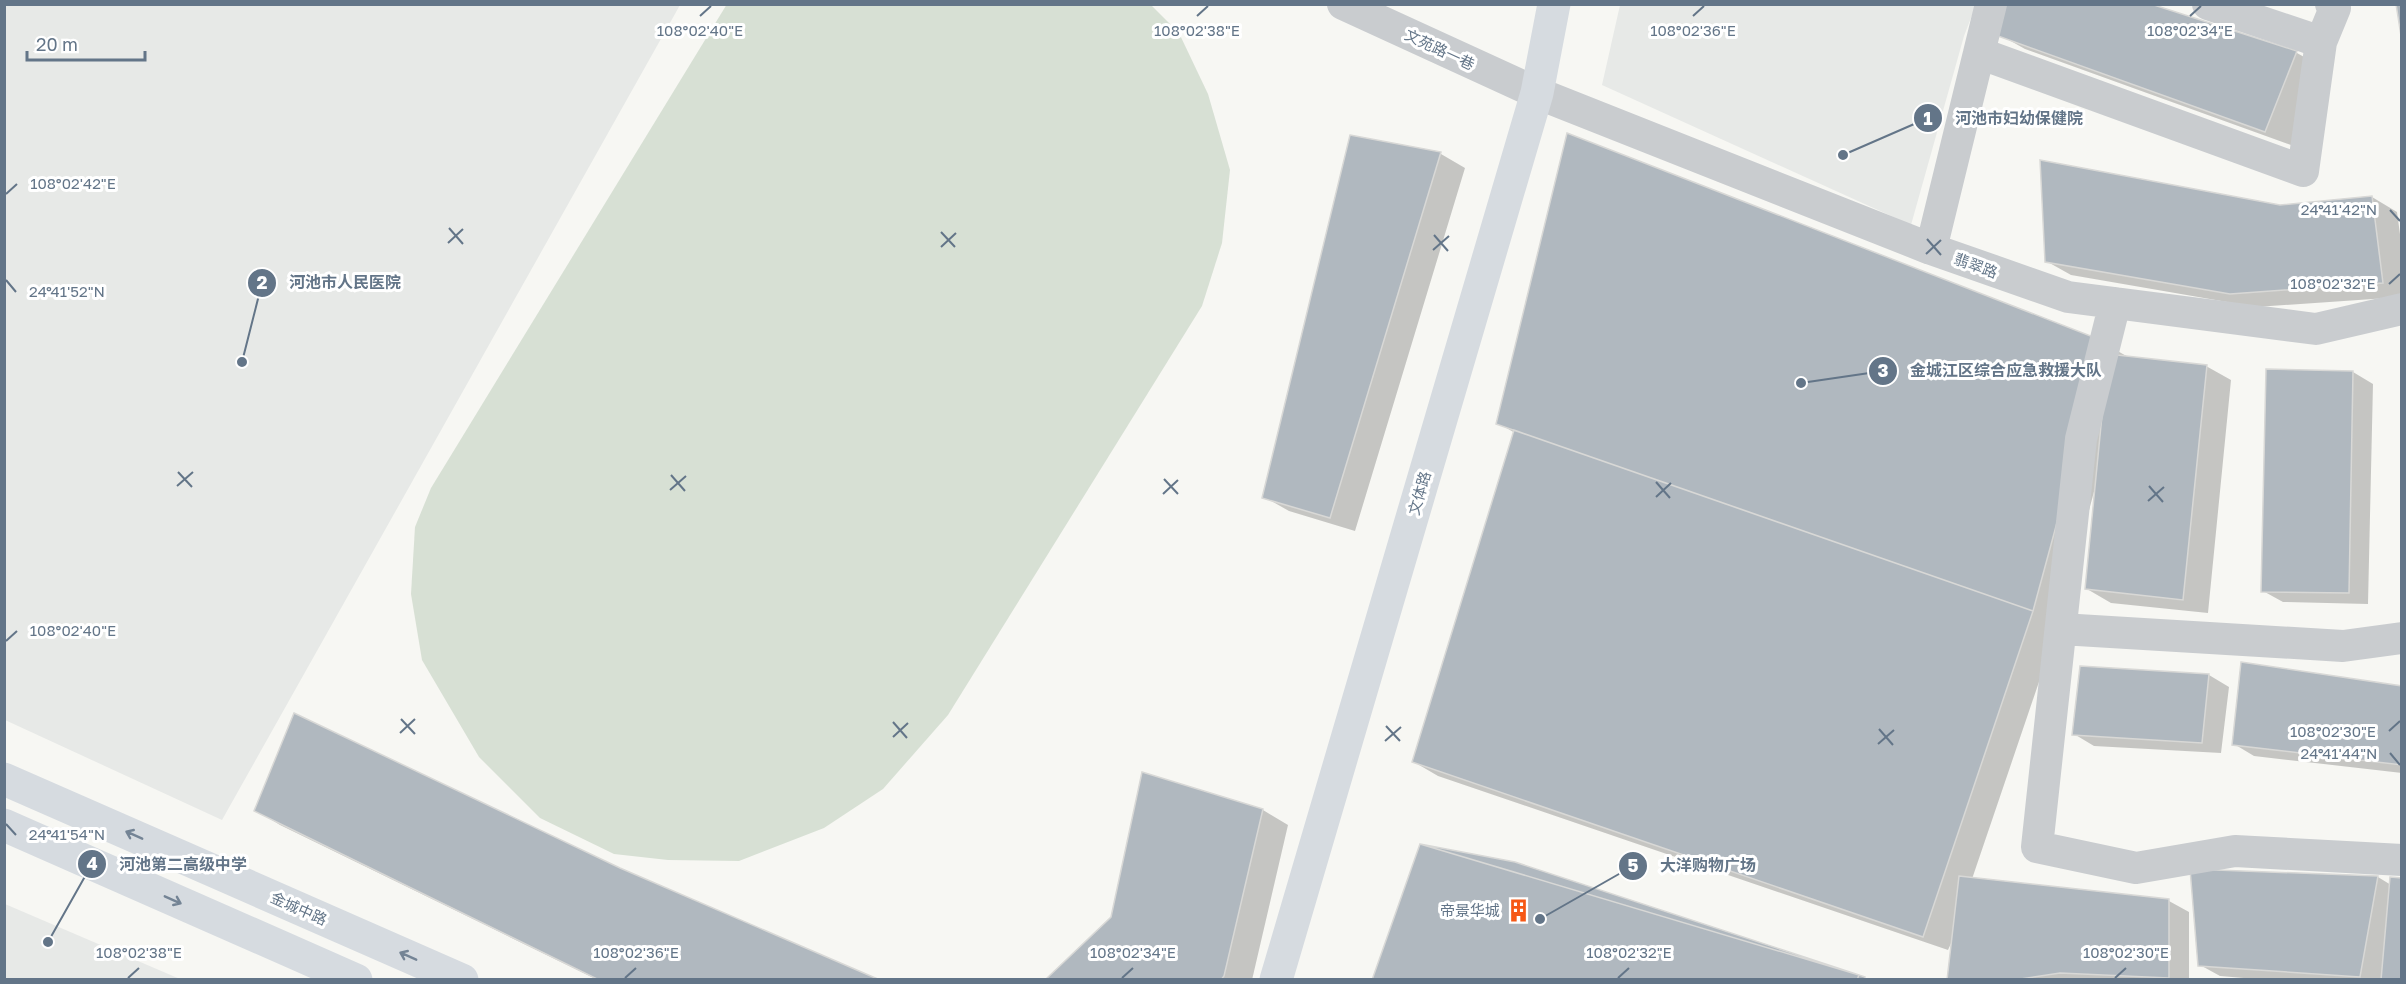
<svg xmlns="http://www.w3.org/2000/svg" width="2406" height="984" font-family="'Golos Text','Noto Sans SC',sans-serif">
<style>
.built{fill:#e7e9e7}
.green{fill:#d7e0d4}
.shadow{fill:#0003}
.building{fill:#b0b8bf;stroke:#d8d8d6;stroke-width:1.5}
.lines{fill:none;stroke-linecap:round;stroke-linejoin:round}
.street{stroke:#c9cccf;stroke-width:32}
.secondary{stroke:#d6dbe0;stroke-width:33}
.primary{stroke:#d6dbe0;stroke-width:33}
.oneway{stroke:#748495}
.ticks{fill:none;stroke:#637588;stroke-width:2}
.labels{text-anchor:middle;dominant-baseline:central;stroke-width:6;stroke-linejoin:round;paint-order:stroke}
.street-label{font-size:15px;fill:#637588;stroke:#fff}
.poi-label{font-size:15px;fill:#637588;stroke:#fff;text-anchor:end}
.ticks-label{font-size:15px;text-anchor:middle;fill:#637588;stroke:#fff;stroke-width:6;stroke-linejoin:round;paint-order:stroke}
.leader{fill:none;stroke:#637588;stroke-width:2}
.callout-dot{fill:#637588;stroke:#fff;stroke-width:2}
.mark-label{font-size:18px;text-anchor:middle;font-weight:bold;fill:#fff}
.callout-label{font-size:16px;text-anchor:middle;font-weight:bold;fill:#637588;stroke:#fff;stroke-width:6;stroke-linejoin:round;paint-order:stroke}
</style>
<rect width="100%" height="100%" fill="#f7f7f3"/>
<!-- built -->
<path class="built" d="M 5,4 L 680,5 L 222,820 L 5,720 Z
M 1620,5 L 1976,5 L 1964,36 L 1911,225 L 1602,85 Z
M 5,904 L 180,979 L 5,979 Z"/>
<!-- green -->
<path class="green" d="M 727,4 L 1151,5 L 1179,33 L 1208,94 L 1230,170 L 1222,243 L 1202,306 L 948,715 L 883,789 L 824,828 L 739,861 L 668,860 L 614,854 L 540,818 L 479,757 L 422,660 L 411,594 L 415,527 L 431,488 Z"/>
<!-- shadow -->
<path class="shadow" d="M 2146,4 L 2297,53 L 2322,67 L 2291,145 L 2025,49 L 2000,35 Z
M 1351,137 L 1441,154 L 1465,168 L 1355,531 L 1289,511 L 1264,497 Z
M 2372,197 L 2397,212 L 2402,249 L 2402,297 L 2256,307 L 2071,275 L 2046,261 L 2280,207 Z
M 2105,344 L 2130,358 L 2206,366 L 2231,380 L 2208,613 L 2111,603 L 2087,589 L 2095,488 L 2058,626 L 1972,879 L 2169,901 L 2189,912 L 2189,980 L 1948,980 L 1953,939 L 1948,950 L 1438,776 L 1414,762 L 1515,433 L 1498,423 Z
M 2268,370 L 2353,372 L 2373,384 L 2368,604 L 2283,602 L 2263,591 Z
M 2081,667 L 2209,675 L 2229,687 L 2221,753 L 2094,746 L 2074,734 Z
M 2402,688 L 2402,773 L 2254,756 L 2234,744 Z
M 1143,774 L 1263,810 L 1288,825 L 1252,980 L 1048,980 L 1112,917 Z
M 256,810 L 619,869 L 598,980 L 280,825 Z
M 2378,877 L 2391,885 L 2402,980 L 2267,980 L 2220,976 L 2200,965 Z"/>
<!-- building -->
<path class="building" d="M 2006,4 L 2151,4 L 2297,51 L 2265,132 L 1998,36 Z
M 2396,4 L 2402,4 L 2402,42 Z
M 1567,133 L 2106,342 L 2033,611 L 1496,424 Z
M 1350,135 L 1441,152 L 1330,518 L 1262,498 Z
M 2040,160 L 2280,205 L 2372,196 L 2383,283 L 2230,294 L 2045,262 Z
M 2108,354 L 2207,365 L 2183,600 L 2085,589 Z
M 2266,369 L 2353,371 L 2349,593 L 2261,592 Z
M 1514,430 L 2033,611 L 1923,937 L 1412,762 Z
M 2241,662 L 2402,686 L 2402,765 L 2232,745 Z
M 2080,666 L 2209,674 L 2202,743 L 2072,735 Z
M 294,713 L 620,868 L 880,980 L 599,980 L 254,811 Z
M 1142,772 L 1263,809 L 1224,976 L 1221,980 L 1045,980 L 1111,917 Z
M 1420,844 L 1515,862 L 1865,977 L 1864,980 L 1372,980 Z
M 1420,844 L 1859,975 L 1857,980 L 1372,980 Z
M 2190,869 L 2378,876 L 2360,977 L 2198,966 Z
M 1959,876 L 2169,899 L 2169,978 L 2060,973 L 2014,980 L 1947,980 Z
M 2390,877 L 2402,878 L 2402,980 L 2381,980 Z"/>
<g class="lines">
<!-- street -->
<path class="street" d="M 1343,4 L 1537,93 L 1931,249 L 2068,297 L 2316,329 L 2402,309
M 2208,4 L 2321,42
M 1979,53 L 2303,171 L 2321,42 L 2335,8 L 2331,4
M 1931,249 L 1991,4
M 2115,303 L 2081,439 L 2037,847 L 2136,868 L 2235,851 L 2402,860
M 2061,629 L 2343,646 L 2402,638"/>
<!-- secondary -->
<path class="secondary" d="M 1276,980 L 1537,93 L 1554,4"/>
<!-- primary -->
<path class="primary" d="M 4,779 L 462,980
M 4,825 L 356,980"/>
</g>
<!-- one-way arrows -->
<defs><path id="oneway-shaft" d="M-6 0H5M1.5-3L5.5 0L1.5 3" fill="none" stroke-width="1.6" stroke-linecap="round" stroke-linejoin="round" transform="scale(1.5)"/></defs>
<g class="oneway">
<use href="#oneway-shaft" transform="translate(134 835) rotate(-156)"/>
<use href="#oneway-shaft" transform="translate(173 900) rotate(24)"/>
<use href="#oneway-shaft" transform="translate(408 956) rotate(-156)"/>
</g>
<!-- ticks -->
<path class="ticks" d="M 700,16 L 711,6M 1197,16 L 1208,6M 1693,16 L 1704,6M 2190,16 L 2201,6M 6,194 L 17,184M 2390,210 L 2400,221M 449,228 L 463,244M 941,232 L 955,247M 1434,235 L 1448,251M 1927,239 L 1941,255M 448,243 L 463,229M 941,247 L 956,233M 1433,250 L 1449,236M 1926,254 L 1941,240M 6,280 L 16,292M 2389,284 L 2400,274M 178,472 L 192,487M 671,475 L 685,491M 1164,479 L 1178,494M 1656,482 L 1670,498M 177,486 L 193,472M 2149,486 L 2163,502M 670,490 L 686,476M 1163,494 L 1178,480M 1656,497 L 1671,483M 2148,501 L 2164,487M 6,641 L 17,631M 401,719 L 415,734M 893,722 L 907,738M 1386,726 L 1400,741M 1879,729 L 1893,745M 2389,731 L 2400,721M 400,733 L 415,719M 893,737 L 908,723M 1385,741 L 1401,727M 1878,744 L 1894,730M 2390,753 L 2400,765M 6,824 L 16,835M 128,978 L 139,968M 625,978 L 636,968M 1122,978 L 1133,968M 1618,978 L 1629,968M 2115,978 L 2126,968"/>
<!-- icons -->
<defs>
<symbol id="building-bare" viewBox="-9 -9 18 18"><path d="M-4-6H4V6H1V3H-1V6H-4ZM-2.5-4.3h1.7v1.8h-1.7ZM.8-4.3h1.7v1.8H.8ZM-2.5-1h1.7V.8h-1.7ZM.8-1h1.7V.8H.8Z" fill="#f65815" stroke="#fff" stroke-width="2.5" paint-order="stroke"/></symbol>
</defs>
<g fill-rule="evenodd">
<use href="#building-bare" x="1502" y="894" width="33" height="33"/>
</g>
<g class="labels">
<!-- street labels -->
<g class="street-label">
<text transform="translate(1440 49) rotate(25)">文苑路一巷</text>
<text transform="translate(1976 265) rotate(20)">翡翠路</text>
<text transform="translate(1419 493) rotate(-74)">文体路</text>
<text transform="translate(299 908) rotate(24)">金城中路</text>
</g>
<!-- poi labels -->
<g class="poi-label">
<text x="1500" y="910">帝景华城</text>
</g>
</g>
<g class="ticks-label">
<text x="700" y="36">108°02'40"E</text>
<text x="1197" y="36">108°02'38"E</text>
<text x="1693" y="36">108°02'36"E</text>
<text x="2190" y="36">108°02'34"E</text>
<text x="73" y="189">108°02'42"E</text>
<text x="2339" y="215">24°41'42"N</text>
<text x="2333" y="289">108°02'32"E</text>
<text x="67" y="297">24°41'52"N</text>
<text x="73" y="636">108°02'40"E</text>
<text x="2333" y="737">108°02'30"E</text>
<text x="2339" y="759">24°41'44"N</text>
<text x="67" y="840">24°41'54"N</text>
<text x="139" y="958">108°02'38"E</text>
<text x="636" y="958">108°02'36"E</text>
<text x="1133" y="958">108°02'34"E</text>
<text x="1629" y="958">108°02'32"E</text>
<text x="2126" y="958">108°02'30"E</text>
</g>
<!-- callouts -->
<path class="leader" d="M1843 155L1928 118M242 362L262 283M1801 383L1883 371M48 942L92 864M1540 919L1633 866"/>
<g class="callout-dot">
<circle cx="1843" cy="155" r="6"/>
<circle cx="242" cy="362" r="6"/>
<circle cx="1801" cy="383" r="6"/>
<circle cx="48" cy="942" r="6"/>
<circle cx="1540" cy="919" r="6"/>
<circle cx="1928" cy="118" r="15"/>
<circle cx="262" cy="283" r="15"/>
<circle cx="1883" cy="371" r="15"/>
<circle cx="92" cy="864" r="15"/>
<circle cx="1633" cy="866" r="15"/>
</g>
<g class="mark-label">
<text x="1928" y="125">1</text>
<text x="262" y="289">2</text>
<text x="1883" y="377">3</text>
<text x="92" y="870">4</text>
<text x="1633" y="872">5</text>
</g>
<g class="callout-label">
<text x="2019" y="124">河池市妇幼保健院</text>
<text x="345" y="288">河池市人民医院</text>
<text x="2006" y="376">金城江区综合应急救援大队</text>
<text x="183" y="870">河池第二高级中学</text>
<text x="1708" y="871">大洋购物广场</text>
</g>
<!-- border -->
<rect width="2406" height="984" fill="none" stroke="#637588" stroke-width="12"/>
<!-- scale -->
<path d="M27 51v9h118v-9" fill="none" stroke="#637588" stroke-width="3"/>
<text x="36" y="51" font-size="18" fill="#637588" stroke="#ffffff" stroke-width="4.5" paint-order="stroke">20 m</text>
</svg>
